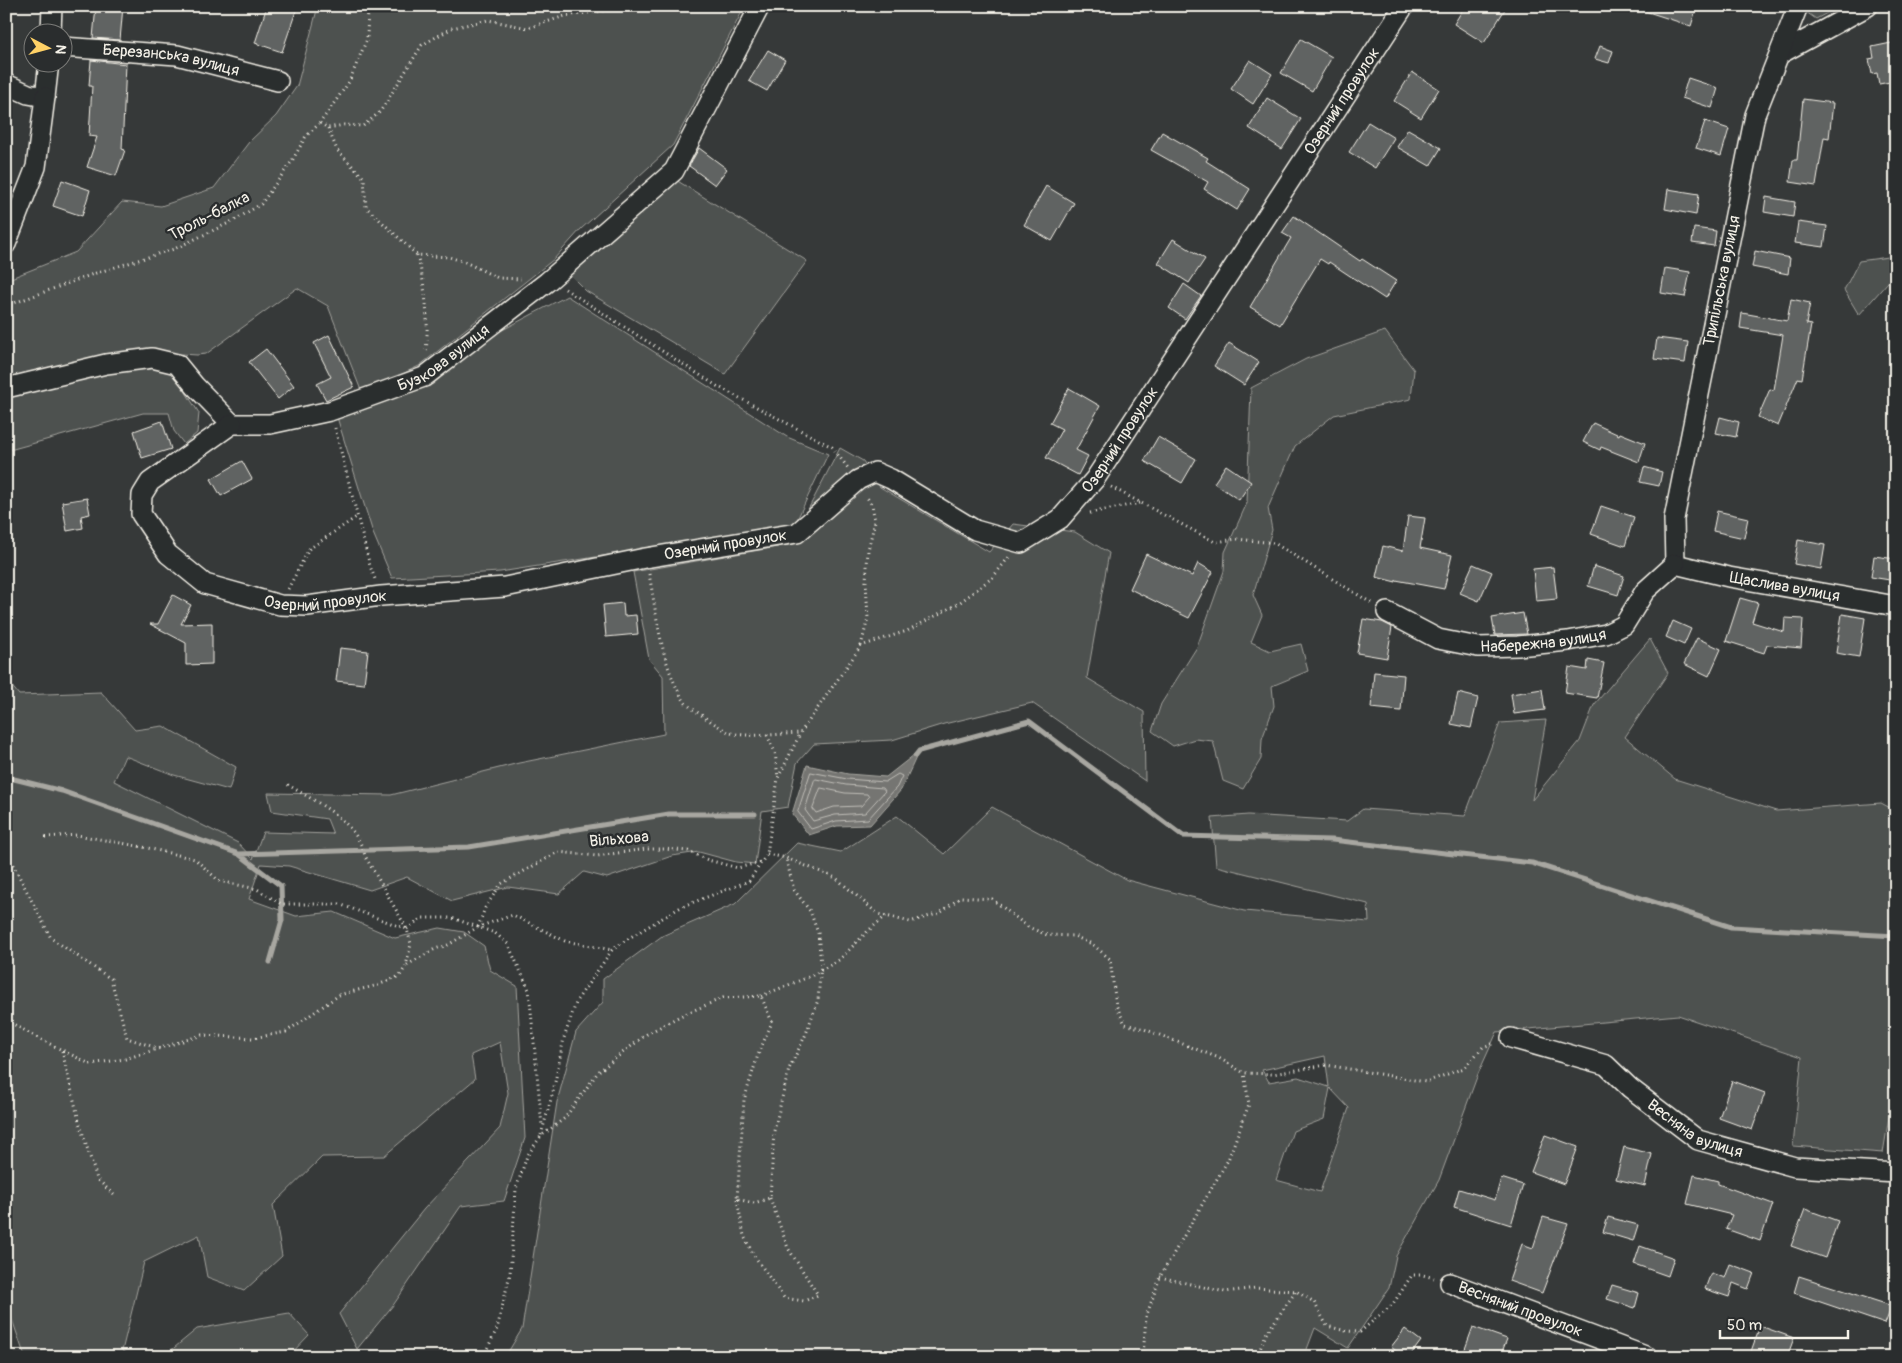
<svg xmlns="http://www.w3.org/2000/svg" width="1902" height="1363" font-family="Pangolin,sans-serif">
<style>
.green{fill:#4e514f;stroke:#a1a19c;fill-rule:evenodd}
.water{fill:#757572;stroke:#a8a7a1}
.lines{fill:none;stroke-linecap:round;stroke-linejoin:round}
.shore{stroke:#c1bfb9;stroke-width:1}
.stream{stroke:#a8a7a1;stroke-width:5}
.building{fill:#616362;stroke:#f4f1e8}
.minor-casing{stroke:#f4f1e8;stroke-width:22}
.path{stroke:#f4f1e8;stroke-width:3;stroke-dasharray:1 4;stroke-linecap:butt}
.minor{stroke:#2a2d2e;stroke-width:19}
.labels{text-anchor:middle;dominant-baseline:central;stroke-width:5;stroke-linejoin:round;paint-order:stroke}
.street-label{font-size:16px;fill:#f4f1e8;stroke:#2a2d2e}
</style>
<rect width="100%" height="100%" fill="#363939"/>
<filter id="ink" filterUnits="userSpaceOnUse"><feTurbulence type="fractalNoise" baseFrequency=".02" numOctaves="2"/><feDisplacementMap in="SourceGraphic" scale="10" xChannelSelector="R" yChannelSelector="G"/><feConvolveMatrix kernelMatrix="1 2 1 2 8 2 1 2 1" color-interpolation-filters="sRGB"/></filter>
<g filter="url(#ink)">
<!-- green -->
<path class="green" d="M 318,6 L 745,6 L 673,145 L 581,229 L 554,259 L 419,366 L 362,393 L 328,306 L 297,288 L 206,354 L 197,355 L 137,351 L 6,378 L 6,280 L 76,252 L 122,202 L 161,206 L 214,188 L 249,142 L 276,116 L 297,86 Z
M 1808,6 L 1840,6 L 1816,19 L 1806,12 Z
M 676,180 L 807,261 L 725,374 L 586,291 L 567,272 Z
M 1896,256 L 1896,282 L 1888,282 L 1859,315 L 1844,290 L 1859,261 Z
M 567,296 L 787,437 L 828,454 L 794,526 L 500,572 L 392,578 L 373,533 L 336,414 L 433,384 L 475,347 L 491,336 Z
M 1385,331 L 1414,370 L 1411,399 L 1334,415 L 1295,446 L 1268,508 L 1272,530 L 1253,595 L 1262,615 L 1251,642 L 1270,651 L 1301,644 L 1308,671 L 1272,686 L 1274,706 L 1262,739 L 1261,759 L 1243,789 L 1223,781 L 1213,741 L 1195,739 L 1173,746 L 1152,731 L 1161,704 L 1197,647 L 1224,571 L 1225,552 L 1247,503 L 1251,388 L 1306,359 Z
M 149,365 L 167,369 L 175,375 L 199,413 L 197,433 L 184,444 L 174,431 L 169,413 L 143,413 L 6,451 L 6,396 L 108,372 Z
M 840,448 L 863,461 L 880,487 L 989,552 L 1013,524 L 1075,532 L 1109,553 L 1087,678 L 1144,712 L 1145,781 L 1032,703 L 944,724 L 892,740 L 814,744 L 797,763 L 788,807 L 762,811 L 755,864 L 736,862 L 699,852 L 672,856 L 607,878 L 584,872 L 559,894 L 508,887 L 452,901 L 407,877 L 370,890 L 289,866 L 261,864 L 249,899 L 296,916 L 334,912 L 395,938 L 440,928 L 464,932 L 484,946 L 490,970 L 517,986 L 525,1138 L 504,1201 L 461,1206 L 394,1304 L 357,1349 L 339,1314 L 424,1209 L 500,1128 L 508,1093 L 500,1042 L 471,1055 L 475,1079 L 384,1156 L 322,1157 L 273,1205 L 282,1256 L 244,1291 L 207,1277 L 199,1235 L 144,1262 L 122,1351 L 134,1357 L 25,1357 L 6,1302 L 6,679 L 19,695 L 101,692 L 135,730 L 163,726 L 236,767 L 229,790 L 174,775 L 125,756 L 114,781 L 238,843 L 253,859 L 263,832 L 333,834 L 327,819 L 272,811 L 268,793 L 391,795 L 519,763 L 664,734 L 663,676 L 649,659 L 633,572 L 794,544 L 801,523 Z
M 1650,639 L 1668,673 L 1625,737 L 1675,779 L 1776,811 L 1881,803 L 1896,811 L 1896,1075 L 1883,1153 L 1793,1146 L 1802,1057 L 1678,1015 L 1497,1032 L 1478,1074 L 1439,1180 L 1396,1256 L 1389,1288 L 1348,1348 L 1315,1328 L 1304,1357 L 505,1357 L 522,1329 L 557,1102 L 576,1032 L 603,1002 L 603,979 L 662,936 L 735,904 L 797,843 L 841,852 L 897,816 L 944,854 L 992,807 L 1127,880 L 1244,911 L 1369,922 L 1368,904 L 1216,866 L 1212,818 L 1248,815 L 1347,821 L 1363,809 L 1465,816 L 1500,723 L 1546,720 L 1532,800 L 1580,741 L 1594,705 ZM 1325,1056 L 1329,1087 L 1298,1077 L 1269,1082 L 1262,1070 ZM 1330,1088 L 1349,1108 L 1320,1192 L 1276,1180 L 1293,1131 L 1324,1119 Z
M 289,1313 L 309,1335 L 288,1357 L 163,1357 L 197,1329 Z"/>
<!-- water -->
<path class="water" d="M 919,751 L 901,790 L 870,825 L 837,826 L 809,835 L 792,814 L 807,765 L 848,774 L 886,777 Z"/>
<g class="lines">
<!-- shore -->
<path class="shore" d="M 811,772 L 847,779 L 885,782 L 898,774 L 902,776 L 897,787 L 868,819 L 836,821 L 811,829 L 798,812 Z
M 816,779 L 846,785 L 883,788 L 885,791 L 865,813 L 835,815 L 813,821 L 805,810 L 814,781 Z
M 821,788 L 845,793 L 867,794 L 869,797 L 861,806 L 834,807 L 816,813 L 813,809 Z"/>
<!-- stream -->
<path class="stream" d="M 915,756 L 919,751 L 1029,721 L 1183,836 L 1332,840 L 1532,863 L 1731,927 L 1896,936
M 6,777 L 62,791 L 239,854 L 469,847 L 669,814 L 755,814
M 240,855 L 281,886 L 282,920 L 270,962"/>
</g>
<!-- building -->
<path class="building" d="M 96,6 L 123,6 L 120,40 L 93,38 Z
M 267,6 L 281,6 L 296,11 L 282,52 L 255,43 Z
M 1465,6 L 1507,6 L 1484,43 L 1454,24 Z
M 1640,6 L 1697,6 L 1691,26 L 1639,9 Z
M 1301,39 L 1332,57 L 1312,91 L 1281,73 Z
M 1896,42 L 1896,81 L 1879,84 L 1877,73 L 1872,74 L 1869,59 L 1874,58 L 1872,47 Z
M 1600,46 L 1613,51 L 1609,63 L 1595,59 Z
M 768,50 L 785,60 L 767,91 L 749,81 Z
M 91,60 L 126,64 L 122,149 L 125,150 L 116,176 L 87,167 L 97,137 L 89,136 L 92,86 L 89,86 Z
M 1250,60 L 1272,74 L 1253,104 L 1231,89 Z
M 1412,72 L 1439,89 L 1421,118 L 1394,101 Z
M 1688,78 L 1718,88 L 1712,108 L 1682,98 Z
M 1267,98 L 1301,119 L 1282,149 L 1249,128 Z
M 1803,99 L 1833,103 L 1829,138 L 1824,137 L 1816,186 L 1790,182 L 1793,160 L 1797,160 Z
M 1705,121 L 1729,129 L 1721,156 L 1696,148 Z
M 1368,122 L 1394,138 L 1375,168 L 1349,152 Z
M 1408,129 L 1441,148 L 1430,166 L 1397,147 Z
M 1162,132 L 1208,158 L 1206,161 L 1250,189 L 1237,210 L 1204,189 L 1208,182 L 1151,150 Z
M 699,148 L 727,169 L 715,185 L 689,166 Z
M 62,180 L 90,190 L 82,216 L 53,206 Z
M 1046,186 L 1074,203 L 1052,241 L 1024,225 Z
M 1668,189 L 1699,194 L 1696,215 L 1665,209 Z
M 1766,197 L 1795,202 L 1793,217 L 1764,212 Z
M 1294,216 L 1360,261 L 1362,259 L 1396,281 L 1385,299 L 1329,262 L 1328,264 L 1320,259 L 1280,325 L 1250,307 L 1291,238 L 1282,233 Z
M 1798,222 L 1827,226 L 1824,247 L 1795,243 Z
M 1694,228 L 1716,231 L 1714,246 L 1692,243 Z
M 1173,239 L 1205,259 L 1189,283 L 1158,263 Z
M 1755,251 L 1790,258 L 1788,274 L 1752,267 Z
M 1665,268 L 1690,272 L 1685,297 L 1661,293 Z
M 1184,284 L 1201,296 L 1185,319 L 1169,308 Z
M 1791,299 L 1810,303 L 1806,324 L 1811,325 L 1802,379 L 1798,378 L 1778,426 L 1758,417 L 1770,389 L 1774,390 L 1783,335 L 1740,328 L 1742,313 L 1787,321 Z
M 329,335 L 354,387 L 326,400 L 317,384 L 331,377 L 314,343 Z
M 1657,338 L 1688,342 L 1685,363 L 1654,359 Z
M 1229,343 L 1259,362 L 1244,385 L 1214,366 Z
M 266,349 L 294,386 L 278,399 L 249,362 Z
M 1069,388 L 1100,406 L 1076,450 L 1088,456 L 1078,475 L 1046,458 L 1062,429 L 1050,423 Z
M 1720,417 L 1739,422 L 1736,437 L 1716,433 Z
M 162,421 L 171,449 L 142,458 L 134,431 Z
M 1593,423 L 1619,435 L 1620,433 L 1645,443 L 1639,462 L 1601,447 L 1600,450 L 1583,442 Z
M 1158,437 L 1196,459 L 1182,483 L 1144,461 Z
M 242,461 L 252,479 L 221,496 L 211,479 Z
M 1226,465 L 1251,482 L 1239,500 L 1214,483 Z
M 1644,467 L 1662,472 L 1659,486 L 1640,482 Z
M 87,498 L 90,514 L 81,516 L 83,528 L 67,531 L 62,502 Z
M 1601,506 L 1634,517 L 1625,546 L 1591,534 Z
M 1717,511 L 1748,518 L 1744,538 L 1713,531 Z
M 1408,516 L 1425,518 L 1420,548 L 1452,555 L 1444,589 L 1396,580 L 1396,582 L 1376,577 L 1383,546 L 1403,551 Z
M 1798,540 L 1825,545 L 1821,569 L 1794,564 Z
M 1146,554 L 1192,576 L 1198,563 L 1213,572 L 1189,618 L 1130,589 Z
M 1874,556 L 1896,559 L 1896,581 L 1871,577 Z
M 1473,564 L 1492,572 L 1479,601 L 1460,593 Z
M 1594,566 L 1624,576 L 1618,595 L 1588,586 Z
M 1553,567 L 1557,599 L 1536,601 L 1533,569 Z
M 173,595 L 191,605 L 181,624 L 212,623 L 212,664 L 186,665 L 186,643 L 150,624 L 158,624 Z
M 1740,598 L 1758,603 L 1752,622 L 1784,632 L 1785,618 L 1803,619 L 1801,648 L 1767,645 L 1764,653 L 1726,641 Z
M 623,603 L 624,616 L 636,615 L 638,634 L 606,637 L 603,605 Z
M 1523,613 L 1527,634 L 1495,635 L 1492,618 Z
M 1842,614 L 1865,618 L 1859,657 L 1836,653 Z
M 1363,619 L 1382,622 L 1392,627 L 1387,658 L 1357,653 Z
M 1673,621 L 1691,629 L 1684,645 L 1666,637 Z
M 1697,638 L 1721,649 L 1709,676 L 1684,664 Z
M 340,648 L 368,651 L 364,684 L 336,681 Z
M 1588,660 L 1604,663 L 1597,698 L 1565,693 L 1569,667 L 1587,670 Z
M 1374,672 L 1404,675 L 1401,711 L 1371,708 Z
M 1542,689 L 1545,710 L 1514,714 L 1511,694 Z
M 1458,693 L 1478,698 L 1471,728 L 1451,724 Z
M 1732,1081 L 1765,1093 L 1752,1130 L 1719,1118 Z
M 1545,1135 L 1578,1147 L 1564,1184 L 1531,1172 Z
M 1624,1147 L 1652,1154 L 1645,1186 L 1616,1179 Z
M 1694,1175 L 1718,1181 L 1718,1184 L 1773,1204 L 1760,1241 L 1726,1229 L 1732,1215 L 1687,1204 Z
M 1501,1178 L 1523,1185 L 1511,1225 L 1454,1207 L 1459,1189 L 1495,1200 Z
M 1805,1209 L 1838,1221 L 1825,1258 L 1791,1246 Z
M 1543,1217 L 1568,1224 L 1542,1293 L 1509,1281 L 1522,1244 L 1533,1248 Z
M 1608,1217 L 1638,1225 L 1633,1241 L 1603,1232 Z
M 1640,1246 L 1674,1258 L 1668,1276 L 1634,1264 Z
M 1730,1264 L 1754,1273 L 1748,1289 L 1733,1283 L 1729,1297 L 1705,1289 L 1711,1273 L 1725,1278 Z
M 1799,1276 L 1892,1306 L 1885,1324 L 1794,1293 Z
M 1612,1285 L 1639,1293 L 1635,1308 L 1607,1299 Z
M 1760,1326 L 1794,1338 L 1787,1357 L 1749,1357 Z
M 1473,1327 L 1507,1339 L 1500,1357 L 1462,1357 Z
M 1405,1329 L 1421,1341 L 1409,1357 L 1404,1357 L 1391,1347 Z"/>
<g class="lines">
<defs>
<g id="minor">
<path d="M 51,32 L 52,6"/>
<path id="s1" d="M 62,47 L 177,55 L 278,81"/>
<path d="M 1780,54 L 1868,6"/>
<path d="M 6,84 L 28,94 L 45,97 L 49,62"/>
<path d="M 6,244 L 36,167 L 45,97"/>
<path id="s2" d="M 6,388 L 106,364 L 152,358 L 177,364 L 195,386 L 232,424 L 270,424 L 330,411 L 424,377 L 547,282 L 674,171 L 760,6"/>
<path id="s3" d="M 232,424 L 150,482 L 142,495 L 141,514 L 168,554 L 205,584 L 280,605 L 307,606 L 381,596 L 505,587 L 645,558 L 797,533 L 858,480 L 875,472 L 891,479 L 975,530 L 1021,543 L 1060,519 L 1095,479 L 1404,6"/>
<path id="s4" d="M 1675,564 L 1674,519 L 1755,115 L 1798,6"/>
<path id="s5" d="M 1675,564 L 1729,577 L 1896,606"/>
<path id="s6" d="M 1387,612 L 1438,639 L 1478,647 L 1518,646 L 1568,641 L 1606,634 L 1624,625 L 1645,591 L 1675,564"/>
<path id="s7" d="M 1511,1038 L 1606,1065 L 1630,1088 L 1698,1140 L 1795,1167 L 1896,1173"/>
<path id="s8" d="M 1450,1283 L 1648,1357"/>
</g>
</defs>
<!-- minor casing -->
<use href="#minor" class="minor-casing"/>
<!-- path -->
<path class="path" d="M 320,123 L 328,128 L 344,125 L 363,126 L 380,112 L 422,45 L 452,28 L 488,20 L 528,28 L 565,16 L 637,6
M 328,128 L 337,150 L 364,178 L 366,207 L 417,255 L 449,257 L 465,262 L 498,278 L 521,279
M 417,255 C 426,287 429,321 426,353
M 565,289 L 717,386 L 832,447 L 848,468
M 6,306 L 96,273 L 174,249 L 235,220 L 261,204 L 292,161 L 306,136 L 320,123 L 349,82 L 367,39 L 368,6
M 335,428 L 370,566 L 375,579
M 1111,487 L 1215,542 L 1237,539 L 1274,543 L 1373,604
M 1090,513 L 1140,503
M 649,574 C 657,615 661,667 685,702 C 689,708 721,728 728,732 C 743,738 783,734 800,733
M 288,589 L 309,549 L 358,516
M 861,646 L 868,618 L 866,581 L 868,550 L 875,521 L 872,505 L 866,496
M 767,735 L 775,752 L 778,778
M 45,837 L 77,835 L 143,847 L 195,859 L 219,881 L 257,889 L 281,904 L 339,904 L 407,929
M 6,851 L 51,938 L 111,979 L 127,1038 L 160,1049
M 767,854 L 786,858 L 836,878 L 878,914 L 910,922 L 940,913 L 961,897 L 992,899 L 1028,927 L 1047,935 L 1074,936 L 1092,944 L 1110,959 L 1116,1005 L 1125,1024 L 1144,1029 L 1219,1058 L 1244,1073 L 1273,1074 L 1326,1065 L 1426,1082 L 1464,1068 L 1483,1047 L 1495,1043
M 478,927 L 485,908 L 501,884 L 558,852 L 597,856 L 646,849 L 664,849 L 688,851 L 708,860 L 738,868 L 761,862
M 407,929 L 421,918 L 452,918 L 495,933 L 508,944 L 529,990 L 542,1126
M 407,965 L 435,949 L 448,945 L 478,927 L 513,915 L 565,941 L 612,950
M 761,996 L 811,976 L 839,960 L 868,931 L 886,916
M 6,1020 L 38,1038 L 90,1064 L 125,1059 L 202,1035 L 253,1038 L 286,1032 L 339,995 L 378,985 L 400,976 L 406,966 L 411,944 L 407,929 L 365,856 C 356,819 315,802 285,783
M 62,1051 L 80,1125 L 97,1179 L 114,1195
M 541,1135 L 553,1092 L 564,1038 L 577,1000 L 612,950 L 629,938 L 681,907 L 749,881 L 767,854 L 778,778 L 801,732 L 861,646 L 907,631 L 959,603 L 993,577 L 1009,557
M 737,1199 L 744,1236 L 753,1254 L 784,1298 L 804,1301 L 818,1295 L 788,1248 L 770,1198
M 1160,1277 L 1225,1292 L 1256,1288 L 1296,1291 L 1314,1302 L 1327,1326 L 1346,1331 L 1360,1332 L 1393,1304 L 1412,1275 L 1423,1275 L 1434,1278
M 483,1357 L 497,1329 L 510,1274 L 516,1189 L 527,1156 L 541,1136 L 565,1118 L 598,1072 L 647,1034 L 680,1016 L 723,998 L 761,996 L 772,1022 L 758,1055 L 744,1100 L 737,1199 L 754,1203 L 770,1198 L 774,1131 L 789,1069 L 806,1034 L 818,1000 L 821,964 L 818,933 L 810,911 L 794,890 L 786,858
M 1143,1357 L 1146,1317 L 1160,1277 L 1228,1160 L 1249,1104 L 1244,1073
M 1257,1357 L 1266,1334 L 1296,1291"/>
<!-- minor -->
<use href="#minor" class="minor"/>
</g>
</g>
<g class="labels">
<!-- street labels -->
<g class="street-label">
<text stroke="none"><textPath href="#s1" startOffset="110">Березанська вулиця</textPath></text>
<text stroke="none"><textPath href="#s3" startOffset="1645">Озерний провулок</textPath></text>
<text transform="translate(209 216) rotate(-27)">Троль-балка</text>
<text stroke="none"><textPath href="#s4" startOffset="288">Трипільська вулиця</textPath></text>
<text stroke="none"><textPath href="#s2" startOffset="482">Бузкова вулиця</textPath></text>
<text stroke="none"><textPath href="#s3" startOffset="1240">Озерний провулок</textPath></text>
<text stroke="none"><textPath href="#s3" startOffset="759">Озерний провулок</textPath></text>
<text stroke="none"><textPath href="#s5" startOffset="112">Щаслива вулиця</textPath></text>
<text stroke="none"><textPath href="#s3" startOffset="354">Озерний провулок</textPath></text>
<text stroke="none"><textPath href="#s6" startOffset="164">Набережна вулиця</textPath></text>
<text transform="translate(619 839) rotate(-5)">Вільхова</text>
<text stroke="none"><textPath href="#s7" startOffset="210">Весняна вулиця</textPath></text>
<text stroke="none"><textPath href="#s8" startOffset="75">Весняний провулок</textPath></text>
</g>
</g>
<!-- margin -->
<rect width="1902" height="1363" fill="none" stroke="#2a2d2e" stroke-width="25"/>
<rect x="12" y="12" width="1877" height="1338" fill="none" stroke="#f4f1e8" stroke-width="2" filter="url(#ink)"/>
<!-- north arrow -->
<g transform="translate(48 48) rotate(96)"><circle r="24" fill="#2a2d2e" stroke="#7b7b78"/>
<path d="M0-4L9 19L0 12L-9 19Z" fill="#ffd166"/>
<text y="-8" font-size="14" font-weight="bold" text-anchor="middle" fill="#f4f1e8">N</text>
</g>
<!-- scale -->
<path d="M1720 1330v8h128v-8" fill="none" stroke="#f4f1e8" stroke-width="2.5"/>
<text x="1727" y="1330" font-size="15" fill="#f4f1e8" stroke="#2a2d2e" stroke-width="4" paint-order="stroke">50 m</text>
</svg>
